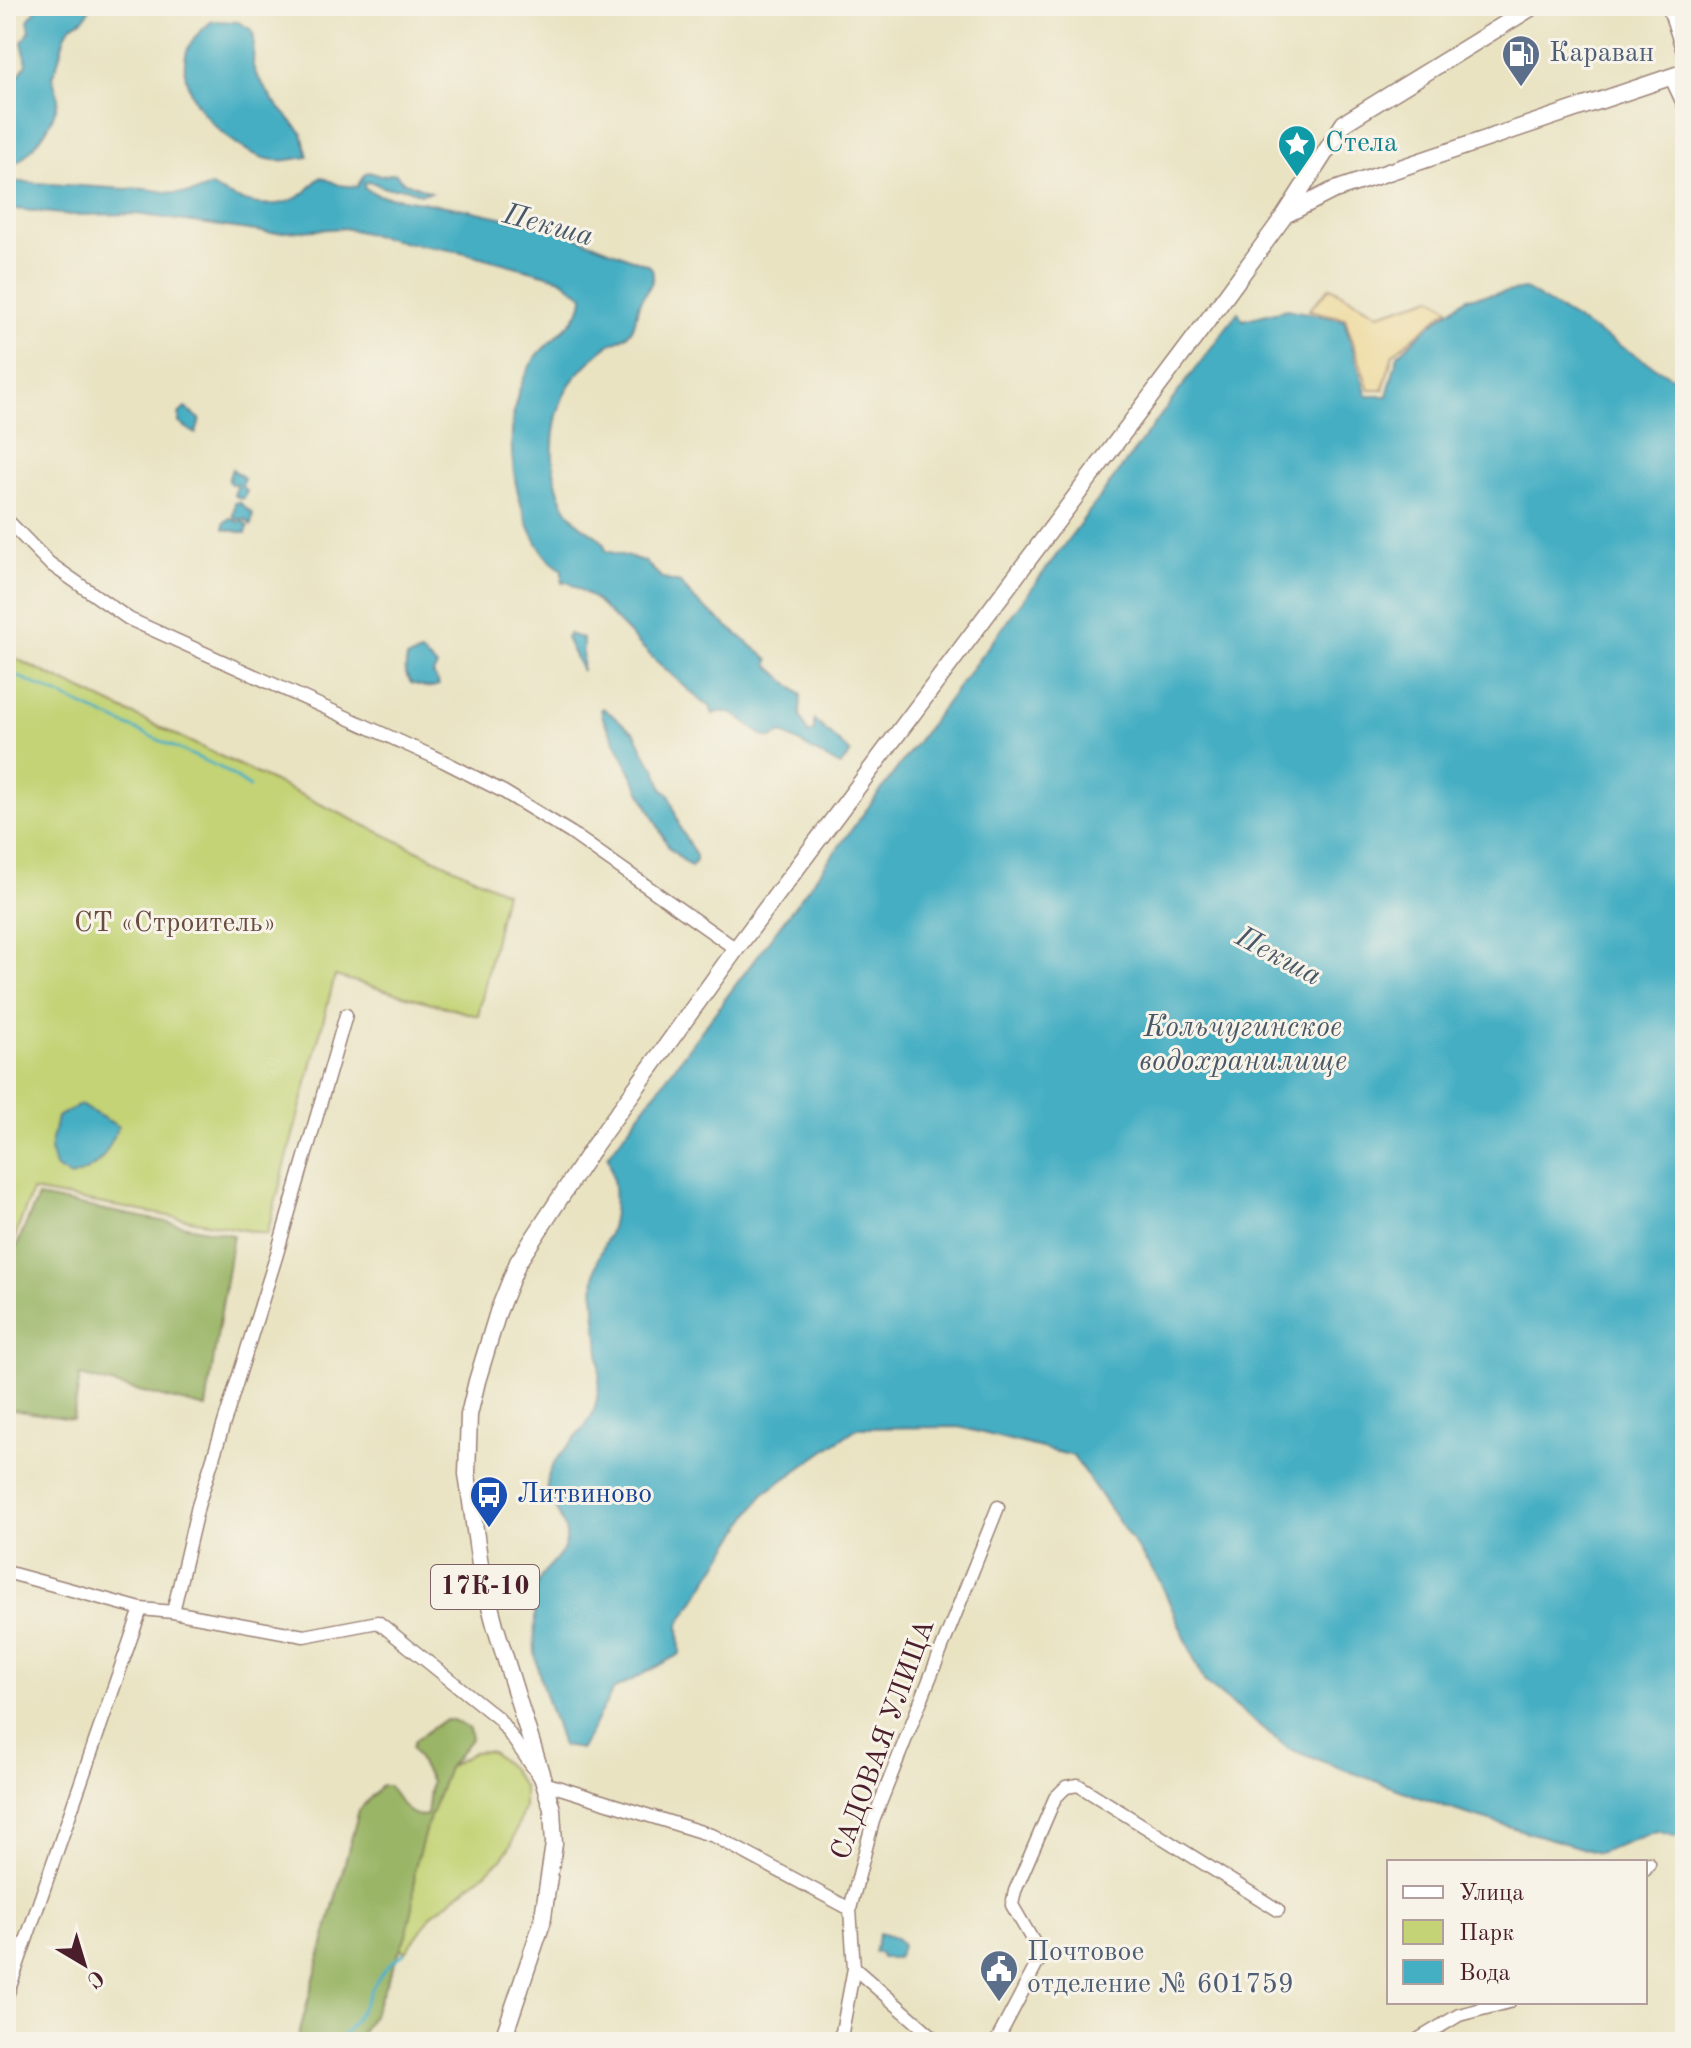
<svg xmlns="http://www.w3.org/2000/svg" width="1691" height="2048" font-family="'Old Standard TT',serif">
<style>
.green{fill:#c3d375;stroke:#867950;stroke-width:2}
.forest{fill:#9ab566;stroke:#726a48;stroke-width:2}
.sand{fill:#eeda9e;stroke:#9c7c64;stroke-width:2}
.water{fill:#44aec3;stroke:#476677;stroke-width:2}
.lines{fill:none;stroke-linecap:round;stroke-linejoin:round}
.stream{stroke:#44aec3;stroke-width:3}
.minor-casing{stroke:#9a8176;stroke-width:15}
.major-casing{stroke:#9a8176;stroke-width:19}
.minor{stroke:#fff;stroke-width:12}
.major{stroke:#fff;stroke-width:16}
.labels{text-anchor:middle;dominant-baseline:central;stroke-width:6;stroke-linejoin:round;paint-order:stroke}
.shield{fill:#f7f3e8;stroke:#7e5f64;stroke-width:2}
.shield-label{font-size:26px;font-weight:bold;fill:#4a1f2b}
.service-label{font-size:28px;fill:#4e5e75;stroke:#f7f3e8;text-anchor:start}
.culture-label{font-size:28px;fill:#0d838f;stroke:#f7f3e8;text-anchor:start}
.park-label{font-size:28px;fill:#684c3e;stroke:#f7f3e8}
.transit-label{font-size:28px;fill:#164399;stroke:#f7f3e8;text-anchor:start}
.street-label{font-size:28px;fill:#4a1f2b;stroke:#f7f3e8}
.water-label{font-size:30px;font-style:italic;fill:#485868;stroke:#f7f3e8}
</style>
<rect width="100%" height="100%" fill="#f7f3e8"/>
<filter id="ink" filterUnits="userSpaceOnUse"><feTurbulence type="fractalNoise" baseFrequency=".0125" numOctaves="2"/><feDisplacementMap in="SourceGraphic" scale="16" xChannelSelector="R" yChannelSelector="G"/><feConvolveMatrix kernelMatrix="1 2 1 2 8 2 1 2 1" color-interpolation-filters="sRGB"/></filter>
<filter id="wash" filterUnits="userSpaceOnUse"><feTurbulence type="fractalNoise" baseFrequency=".006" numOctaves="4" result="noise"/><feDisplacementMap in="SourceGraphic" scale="32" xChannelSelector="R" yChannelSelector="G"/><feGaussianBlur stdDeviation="1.8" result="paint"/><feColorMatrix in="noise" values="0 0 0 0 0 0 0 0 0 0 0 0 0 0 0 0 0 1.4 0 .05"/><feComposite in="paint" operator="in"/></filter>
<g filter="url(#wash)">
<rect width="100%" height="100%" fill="#e9e3c2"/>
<!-- green -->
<path class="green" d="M 6,654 L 505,892 L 478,1016 L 335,976 L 267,1234 L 32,1191 L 6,1261 Z
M 486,1751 L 492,1752 L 510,1768 L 524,1788 L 524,1807 L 512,1843 L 502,1859 L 432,1915 L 405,1953 L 398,1939 L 415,1843 L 448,1767 L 474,1752 Z"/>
<!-- forest -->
<path class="forest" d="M 38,1197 L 233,1235 L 206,1408 L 80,1376 L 73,1419 L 6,1409 L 6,1270 Z
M 444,1720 L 453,1720 L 469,1729 L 471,1739 L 448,1768 L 425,1831 L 415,1867 L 413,1907 L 407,1933 L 373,2015 L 355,2042 L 297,2042 L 359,1810 L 381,1786 L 389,1786 C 399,1799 408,1820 427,1815 L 431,1781 L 412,1748 L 415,1740 Z"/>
<!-- sand -->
<path class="sand" d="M 1330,287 L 1379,314 L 1433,297 L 1449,308 L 1393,354 L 1383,390 L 1369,390 L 1345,318 L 1309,310 Z"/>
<!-- water -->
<path class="water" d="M 39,6 L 90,6 C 86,26 71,19 66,34 C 60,48 60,64 52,76 C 53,84 59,92 58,100 C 52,129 31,155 6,170 L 6,117 L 17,77 L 27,64 L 22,42 L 30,31 L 28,20 Z
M 212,21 L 238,22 L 252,30 L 254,38 L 253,66 L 256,74 L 274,102 L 302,133 L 308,157 C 293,159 279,163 264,158 C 228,146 176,98 186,55 C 189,40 201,31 212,21 Z
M 369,172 L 381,176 L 395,173 L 402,181 L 431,192 L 421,194 L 405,188 L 385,188 L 372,182 L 364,183 L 364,188 L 378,195 L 464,209 L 559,230 L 650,266 C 658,277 649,288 642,298 C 635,307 638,323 630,332 C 624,339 617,341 609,345 C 598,352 573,377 567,389 C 547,426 546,491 577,522 C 588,533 603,535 606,551 L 644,561 L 663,579 L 680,583 L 695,600 L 769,660 L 768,665 L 801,695 L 800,715 L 808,734 L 814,731 L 814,720 L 851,753 L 840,766 L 782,733 L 772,738 L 766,737 C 749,729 733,704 713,714 L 710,706 L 703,703 L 652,657 L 596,600 L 568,582 L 562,583 L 562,570 C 556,565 549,561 544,554 C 509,503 497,409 536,357 C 549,339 584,320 583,296 L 561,279 L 544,274 L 462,252 L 403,242 L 344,228 L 270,233 L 136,214 L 70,215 L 6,208 L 6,181 L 126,189 C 152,185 186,203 210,186 C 238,202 274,214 303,194 C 310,189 314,181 322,177 L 339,185 L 357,187 L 364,175 Z
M 1525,289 L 1685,385 L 1685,1839 L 1657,1831 L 1598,1853 L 1457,1811 L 1289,1749 L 1204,1681 L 1160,1581 L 1073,1456 L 959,1427 L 857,1428 L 763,1494 L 679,1624 L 680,1654 L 613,1690 L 581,1749 L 562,1746 C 553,1715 539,1683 535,1652 C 534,1640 535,1627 535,1616 C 535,1605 534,1590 539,1580 C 545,1568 561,1558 565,1546 C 573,1518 537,1500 550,1471 C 561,1447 588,1432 595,1407 C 608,1358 589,1314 596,1268 C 598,1255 604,1246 609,1234 C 618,1209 615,1181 608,1156 L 1238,312 L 1243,320 L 1287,309 L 1344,320 L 1367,396 L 1387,396 L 1398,355 L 1429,326 L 1467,298 Z
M 185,408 L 200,419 L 196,434 L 179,423 L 179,414 Z
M 232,469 L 244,478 L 242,487 L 247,491 L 244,498 L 241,499 L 234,495 L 238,484 L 231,484 L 228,481 Z
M 239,502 L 253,514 L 251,525 L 245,519 L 237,519 L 233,516 L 235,503 Z
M 230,518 L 238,522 L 243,521 L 248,527 L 246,533 L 224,529 L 224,523 Z
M 569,634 L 583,639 L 582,671 L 566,638 Z
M 421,653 L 437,666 L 433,674 L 439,685 C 430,690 420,686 411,683 L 405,673 L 407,658 Z
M 603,708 L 635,733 L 649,761 L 655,767 L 663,790 L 669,794 L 680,828 L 696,856 L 696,861 L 691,867 L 669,848 L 603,718 L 601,710 Z
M 80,1105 L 118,1126 C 107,1154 101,1167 71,1177 L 55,1167 L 50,1150 L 57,1117 Z
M 879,1933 L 896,1938 L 902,1946 L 897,1958 L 881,1958 L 880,1954 L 874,1952 Z"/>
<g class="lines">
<!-- stream -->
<path class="stream" d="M 6,671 L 223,769 L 250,787
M 339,2042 C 345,2033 352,2024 358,2015 C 375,1986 375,1972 405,1953"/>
</g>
</g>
<g filter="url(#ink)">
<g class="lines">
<defs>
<path id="minor" d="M 1668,6 L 1685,58
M 1671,78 L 1685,108
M 6,519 L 49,563 L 129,619 L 443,761 L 504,792 L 571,833 L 736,949
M 6,1572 L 141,1609 L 173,1612 L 304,1636 L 378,1622 L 499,1719 L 544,1783 L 714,1836 L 850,1909
M 173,1612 L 198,1506 L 276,1257 L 346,1015
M 1645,1869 L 1649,1863
M 854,1968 L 939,2042
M 6,1998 L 141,1609
M 836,2042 L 842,2032 L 854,1968 L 850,1909 L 873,1821 L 998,1507
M 996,2042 L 1040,1958 L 1037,1948 L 1012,1905 L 1015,1891 L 1055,1798 L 1066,1787 L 1078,1785 L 1278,1910
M 1414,2042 L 1459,2015 L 1509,2002"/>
<path id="major" d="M 1287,214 L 1332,191 L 1685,72
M 502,2042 L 542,1923 L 554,1844 L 552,1809 L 495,1625 L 481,1572 L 467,1474 L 469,1415 L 477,1381 L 498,1312 L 518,1262 L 594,1146 L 736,949 L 1223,300 L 1285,215 L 1344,123 L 1534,6"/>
</defs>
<!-- minor casing -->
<use href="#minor" class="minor-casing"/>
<!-- major casing -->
<use href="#major" class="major-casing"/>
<!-- minor -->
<use href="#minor" class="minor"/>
<!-- major -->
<use href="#major" class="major"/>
</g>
</g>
<!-- icons -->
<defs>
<symbol id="fuel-pin" viewBox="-11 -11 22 30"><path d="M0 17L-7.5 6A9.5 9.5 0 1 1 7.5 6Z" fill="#5c6f8a" stroke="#f7f3e8"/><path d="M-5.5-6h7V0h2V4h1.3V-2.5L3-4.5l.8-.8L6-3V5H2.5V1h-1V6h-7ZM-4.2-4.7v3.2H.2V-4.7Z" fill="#fff"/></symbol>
<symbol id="sight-pin" viewBox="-11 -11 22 30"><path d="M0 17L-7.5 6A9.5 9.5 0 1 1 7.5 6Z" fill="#0f9aa8" stroke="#f7f3e8"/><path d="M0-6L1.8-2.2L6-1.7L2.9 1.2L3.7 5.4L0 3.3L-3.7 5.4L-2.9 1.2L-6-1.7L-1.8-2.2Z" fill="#fff"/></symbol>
<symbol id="bus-pin" viewBox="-11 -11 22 30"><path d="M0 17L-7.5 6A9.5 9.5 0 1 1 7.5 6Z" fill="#1a4fb4" stroke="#f7f3e8"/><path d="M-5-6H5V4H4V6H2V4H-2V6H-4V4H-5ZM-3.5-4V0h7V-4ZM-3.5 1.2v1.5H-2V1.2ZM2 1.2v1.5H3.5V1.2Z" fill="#fff"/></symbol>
<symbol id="civic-pin" viewBox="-11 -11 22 30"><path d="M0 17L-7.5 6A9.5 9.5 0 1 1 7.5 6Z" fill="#5c6f8a" stroke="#f7f3e8"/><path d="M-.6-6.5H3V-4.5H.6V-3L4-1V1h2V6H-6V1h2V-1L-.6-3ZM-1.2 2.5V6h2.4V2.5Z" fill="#fff"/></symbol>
</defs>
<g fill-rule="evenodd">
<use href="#fuel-pin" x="1499" y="32" width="44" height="60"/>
<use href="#sight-pin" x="1275" y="122" width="44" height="60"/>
<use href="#bus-pin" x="467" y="1473" width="44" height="60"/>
<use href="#civic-pin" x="977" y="1947" width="44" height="60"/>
</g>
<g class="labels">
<!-- shield labels -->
<rect class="shield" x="431" y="1565" width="108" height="44" rx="6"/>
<g class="shield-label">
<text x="485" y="1587">17К-10</text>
</g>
<!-- service labels -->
<g class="service-label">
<text x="1549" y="54">Караван</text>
<text x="1027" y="1953">Почтовое<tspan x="1027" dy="32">отделение № 601759</tspan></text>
</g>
<!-- culture labels -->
<g class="culture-label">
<text x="1325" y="144">Стела</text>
</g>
<!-- park labels -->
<g class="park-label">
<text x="175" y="924">СТ «Строитель»</text>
</g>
<!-- transit labels -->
<g class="transit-label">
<text x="517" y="1495">Литвиново</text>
</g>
<!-- street labels -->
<g class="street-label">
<text transform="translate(884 1740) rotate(-70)">САДОВАЯ УЛИЦА</text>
</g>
<!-- water labels -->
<g class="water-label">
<text transform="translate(548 226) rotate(15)">Пекша</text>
<text transform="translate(1278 957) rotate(28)">Пекша</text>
<text x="1243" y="1028">Кольчугинское<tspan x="1243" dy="34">водохранилище</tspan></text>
</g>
</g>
<!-- margin -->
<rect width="1691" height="2048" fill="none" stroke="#f7f3e8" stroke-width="32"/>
<!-- legend -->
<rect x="1387" y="1860" width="260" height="144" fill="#f7f3e8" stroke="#b29e9c" stroke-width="2"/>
<rect x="1403" y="1886" width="40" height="12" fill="#ffffff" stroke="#b29e9c" stroke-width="2"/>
<text x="1459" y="1900" font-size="24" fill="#4a1f2b">Улица</text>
<rect x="1403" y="1920" width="40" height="24" fill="#c3d375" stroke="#b29e9c" stroke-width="2"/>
<text x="1459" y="1940" font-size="24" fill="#4a1f2b">Парк</text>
<rect x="1403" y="1960" width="40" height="24" fill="#44aec3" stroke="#b29e9c" stroke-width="2"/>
<text x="1459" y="1980" font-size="24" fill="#4a1f2b">Вода</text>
<!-- north arrow -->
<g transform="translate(84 1964) rotate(142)" stroke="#f7f3e8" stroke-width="6" paint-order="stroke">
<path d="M0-6L14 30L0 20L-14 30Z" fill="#4a1f2b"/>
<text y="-12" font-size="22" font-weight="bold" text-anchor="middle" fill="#4a1f2b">С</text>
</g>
</svg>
